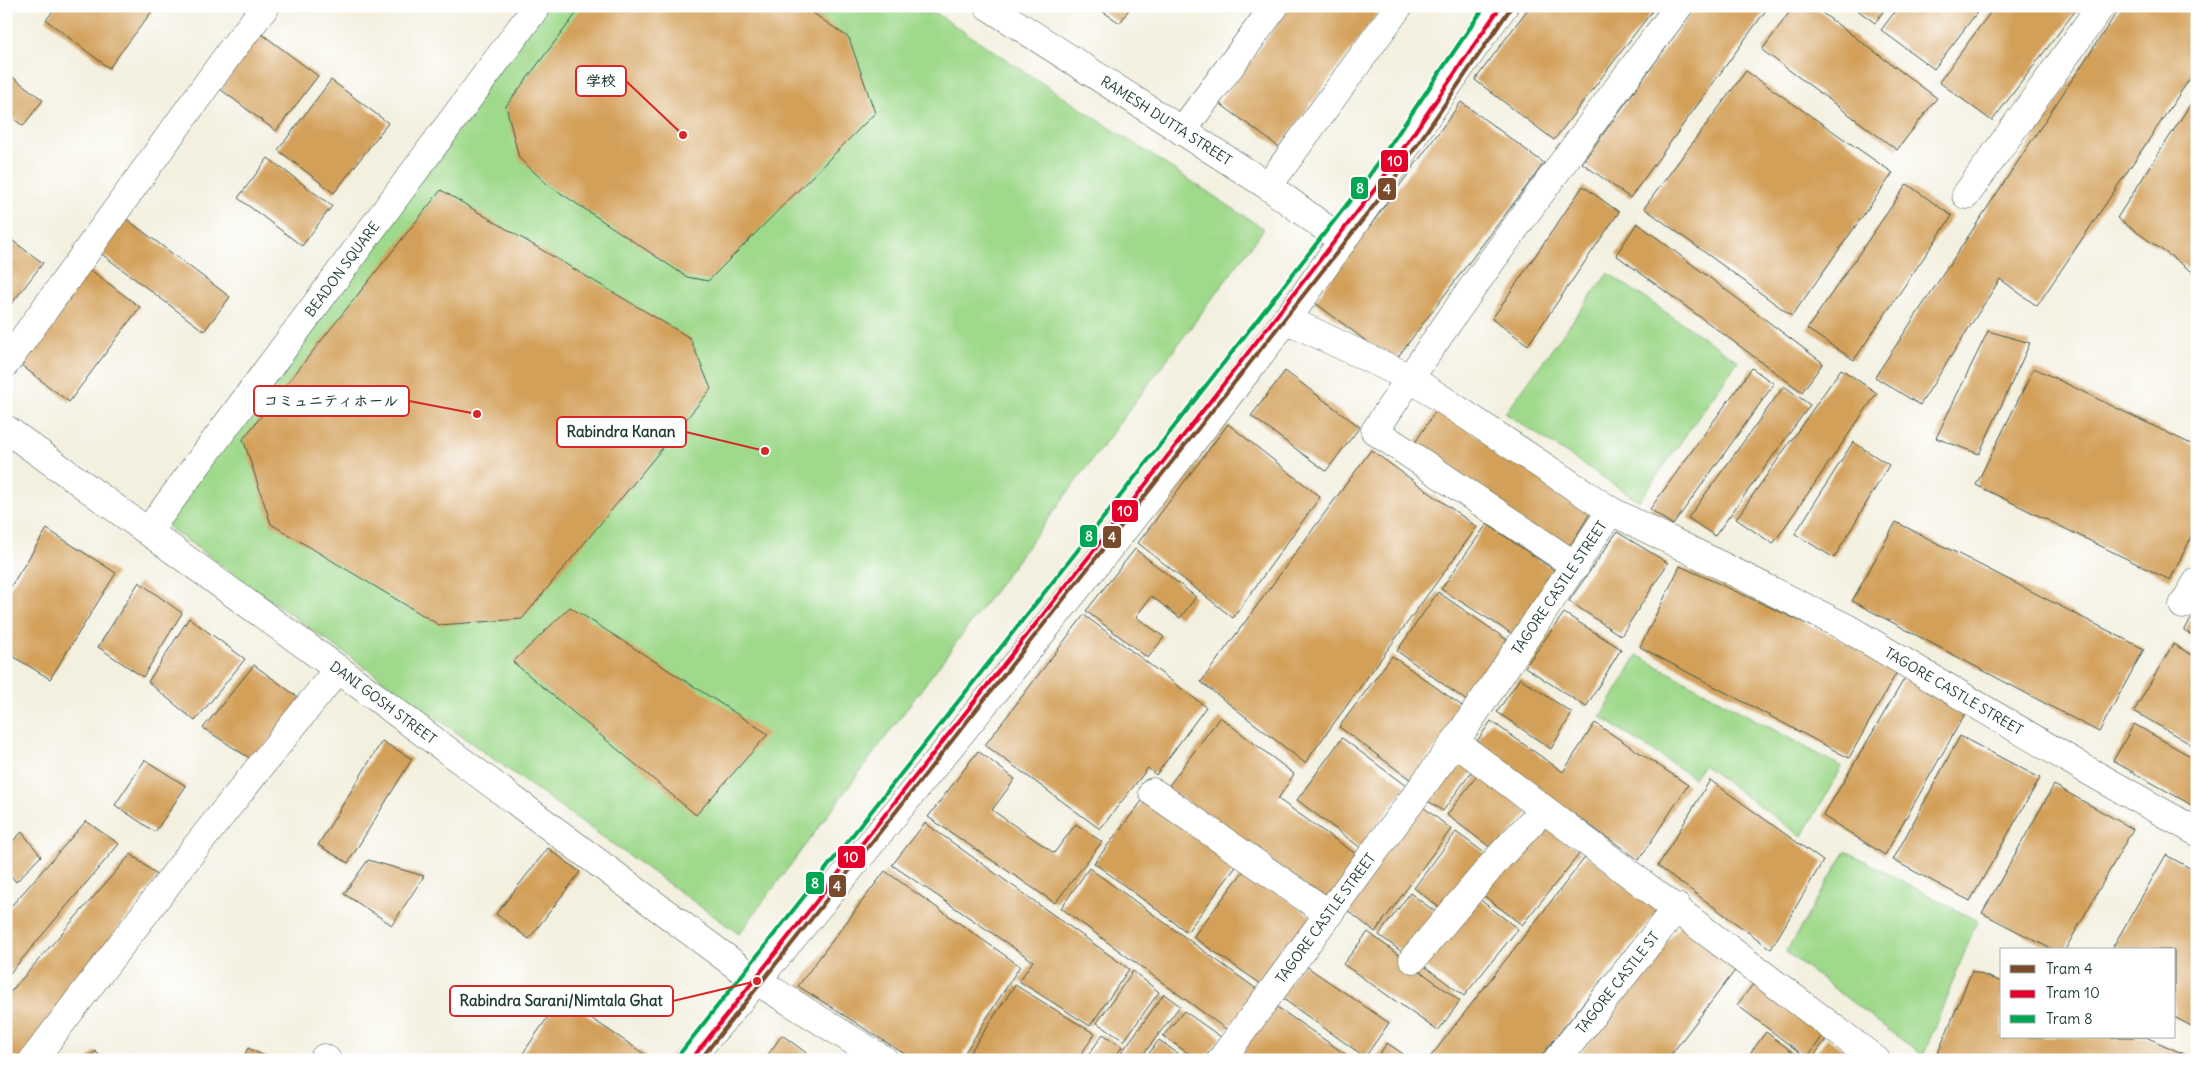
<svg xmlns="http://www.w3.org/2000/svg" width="2203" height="1066" font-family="Delius,'LXGW WenKai TC','Klee One',sans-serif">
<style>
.green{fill:#9fd98b;stroke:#5f8b60}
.building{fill:#d3a05a}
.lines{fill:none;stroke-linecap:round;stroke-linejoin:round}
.minor-casing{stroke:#3f584e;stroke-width:29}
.major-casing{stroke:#3f584e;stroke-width:29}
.minor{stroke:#fff;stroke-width:28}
.major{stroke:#fff;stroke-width:28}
.tram-1-casing{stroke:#fff;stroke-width:8}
.tram-2-casing{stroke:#fff;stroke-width:8}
.tram-3-casing{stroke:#fff;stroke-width:8}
.tram-1{stroke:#7a4b2a;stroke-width:4}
.tram-2{stroke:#e4002b;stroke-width:4}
.tram-3{stroke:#00a651;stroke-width:4}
.labels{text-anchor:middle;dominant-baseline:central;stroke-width:4.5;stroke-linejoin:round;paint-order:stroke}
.street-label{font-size:14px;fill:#1f3d34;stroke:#fff}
.leader{fill:none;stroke:#d62828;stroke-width:2}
.callout-dot{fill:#d62828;stroke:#fff;stroke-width:2}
.callout{fill:#fff;stroke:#d62828;stroke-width:2}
.callout-label{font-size:15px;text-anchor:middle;font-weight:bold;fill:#1f3d34}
.line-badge{stroke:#fff;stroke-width:2}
.badge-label{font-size:14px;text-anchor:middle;font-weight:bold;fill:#fff}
</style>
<rect width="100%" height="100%" fill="#fff"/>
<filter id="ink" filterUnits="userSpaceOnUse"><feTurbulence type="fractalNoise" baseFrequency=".02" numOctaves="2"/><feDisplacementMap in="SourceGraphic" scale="10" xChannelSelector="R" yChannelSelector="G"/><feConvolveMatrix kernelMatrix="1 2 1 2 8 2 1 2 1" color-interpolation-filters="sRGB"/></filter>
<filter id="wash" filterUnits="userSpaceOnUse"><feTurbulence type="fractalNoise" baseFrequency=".0096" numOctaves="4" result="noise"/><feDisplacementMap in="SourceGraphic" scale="20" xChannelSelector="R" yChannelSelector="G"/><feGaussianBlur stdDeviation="1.12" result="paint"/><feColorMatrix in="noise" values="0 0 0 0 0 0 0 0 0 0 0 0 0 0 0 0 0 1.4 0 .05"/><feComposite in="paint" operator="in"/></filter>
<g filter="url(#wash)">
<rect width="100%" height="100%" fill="#f3f0df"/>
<!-- green -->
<path class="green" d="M 528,6 L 925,6 L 1264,229 L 739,934 L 147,512 Z
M 1608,273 L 1738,361 L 1639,501 L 1505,413 Z
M 1637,655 L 1842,767 L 1802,837 L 1703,765 L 1694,778 L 1601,717 Z
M 1846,851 L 1977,921 L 1923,1056 L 1786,952 Z"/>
<g id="blocks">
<!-- building -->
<path class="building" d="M 57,6 L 156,6 L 109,68 L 46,20 Z
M 582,6 L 803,6 L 849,38 L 875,113 L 708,281 L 687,277 L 547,184 L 519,158 L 506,106 Z
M 1094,6 L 1131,6 L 1120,23 Z
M 1291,6 L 1383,6 L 1279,147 L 1219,103 Z
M 1530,6 L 1656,6 L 1554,140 L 1475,80 Z
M 1696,6 L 1769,6 L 1630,198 L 1582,163 Z
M 1794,6 L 1813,6 L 1937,98 L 1897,150 L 1762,50 Z
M 1852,6 L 1887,6 L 1875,23 Z
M 1899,6 L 1982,6 L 1934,69 L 1881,30 Z
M 1995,6 L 2079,6 L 1992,121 L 1939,82 Z
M 2121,6 L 2197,6 L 2197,68 L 2037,306 L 2000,279 L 1920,405 L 1875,377 Z
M 258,31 L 318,76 L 276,131 L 216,86 Z
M 1746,71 L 1893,173 L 1792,316 L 1644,208 Z
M 6,72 L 43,100 L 23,126 L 6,113 Z
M 331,80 L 388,123 L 334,193 L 278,150 Z
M 2197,94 L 2197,275 L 2117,218 Z
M 1461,102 L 1544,163 L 1394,362 L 1314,302 Z
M 268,158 L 332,206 L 302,246 L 238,198 Z
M 1907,184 L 1952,216 L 1854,360 L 1807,329 Z
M 1583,186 L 1619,212 L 1528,345 L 1492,319 Z
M 441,190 L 690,338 L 711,389 L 522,619 L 439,625 L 271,524 L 243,439 Z
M 125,218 L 230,297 L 204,331 L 99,252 Z
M 1637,223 L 1823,363 L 1802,392 L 1616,255 Z
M 6,236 L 43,263 L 6,311 Z
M 88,268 L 140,307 L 69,402 L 17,362 Z
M 1988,331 L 2030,343 L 1979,454 L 1936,438 Z
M 1752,368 L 1774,384 L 1673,525 L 1650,509 Z
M 2034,368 L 2197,447 L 2197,526 L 2170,580 L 1976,485 Z
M 1841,369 L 1877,393 L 1773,544 L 1736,519 Z
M 1285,371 L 1360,427 L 1326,471 L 1251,416 Z
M 1784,386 L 1810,405 L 1715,536 L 1688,518 Z
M 1437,409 L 1592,510 L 1567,551 L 1409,452 Z
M 1228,424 L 1320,497 L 1233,618 L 1138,543 Z
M 1853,442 L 1889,465 L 1834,558 L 1795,534 Z
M 1371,450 L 1477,527 L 1305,763 L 1201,682 Z
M 1896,522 L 2144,649 L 2099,732 L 1852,601 Z
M 1487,524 L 1560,574 L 1517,637 L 1441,589 Z
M 47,529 L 116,573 L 50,679 L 6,652 L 6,594 Z
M 1617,532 L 1668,563 L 1621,636 L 1569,601 Z
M 1135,549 L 1196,597 L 1180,618 L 1151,596 L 1136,617 L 1164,637 L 1148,658 L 1086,611 Z
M 1680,566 L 1831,635 L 1898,670 L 1849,758 L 1640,647 Z
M 139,582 L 182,613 L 143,677 L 98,647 Z
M 1438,592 L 1513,644 L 1471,704 L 1397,651 Z
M 570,607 L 768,734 L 696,815 L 513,662 Z
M 2197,609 L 2197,638 L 2184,631 Z
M 1564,613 L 1621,649 L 1586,707 L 1525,667 Z
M 1084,615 L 1206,707 L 1156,775 L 1148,768 L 1100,829 L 985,745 Z
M 189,618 L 245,659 L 195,721 L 148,682 Z
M 2173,644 L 2197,658 L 2197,748 L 2134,711 Z
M 1392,656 L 1465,708 L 1411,780 L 1339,727 Z
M 254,665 L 302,700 L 254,761 L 203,728 Z
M 1906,676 L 1966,712 L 1885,855 L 1823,816 Z
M 1520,678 L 1572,713 L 1551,749 L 1497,712 Z
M 1220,717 L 1294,774 L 1278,799 L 1360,857 L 1327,903 L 1167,788 Z
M 1491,721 L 1563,772 L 1595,723 L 1688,785 L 1639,860 L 1475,744 Z
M 2134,724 L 2197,760 L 2197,808 L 2113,761 Z
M 1960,736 L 2040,778 L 1970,901 L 1893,860 Z
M 1342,738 L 1406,786 L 1361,848 L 1297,800 Z
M 382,741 L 412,759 L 348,863 L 318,845 Z
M 978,751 L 1015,779 L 992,810 L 1054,853 L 1076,824 L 1102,842 L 1055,903 L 928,817 Z
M 1457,755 L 1475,767 L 1443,811 L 1425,799 Z
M 145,760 L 186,786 L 155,832 L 115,805 Z
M 1479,773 L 1529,812 L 1495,851 L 1447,815 Z
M 1710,780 L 1823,861 L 1771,949 L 1658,866 Z
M 2054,785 L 2133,829 L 2065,950 L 2053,950 L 1982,913 Z
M 1145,797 L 1238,864 L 1187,932 L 1094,863 Z
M 1418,803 L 1451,829 L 1375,932 L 1342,906 Z
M 86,821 L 119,844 L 6,978 L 6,912 Z
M 1542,822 L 1581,852 L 1522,925 L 1479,892 Z
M 925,823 L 1129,969 L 1090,1026 L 1019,981 L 1033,961 L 892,865 Z
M 22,832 L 41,856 L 16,882 L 6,870 L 6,847 Z
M 1456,832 L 1490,857 L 1444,911 L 1414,888 Z
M 548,848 L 580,872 L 529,939 L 496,914 Z
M 131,854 L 158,876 L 20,1060 L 6,1060 L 6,997 Z
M 1587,855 L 1659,908 L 1538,1060 L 1428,1060 Z
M 2166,855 L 2197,872 L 2197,1029 L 2174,1017 L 2174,950 L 2111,950 Z
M 368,860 L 424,876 L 392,925 L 344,894 Z
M 1089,868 L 1258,990 L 1227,1030 L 1061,908 Z
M 1245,869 L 1313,918 L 1261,984 L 1193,937 Z
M 885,871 L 1020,966 L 960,1060 L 914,1060 L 798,986 Z
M 1410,893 L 1441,916 L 1406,955 L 1379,935 Z
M 1474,895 L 1518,929 L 1464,996 L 1419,962 Z
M 1683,921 L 1740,964 L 1667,1060 L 1575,1060 Z
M 1368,932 L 1460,1001 L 1438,1031 L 1343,964 Z
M 1303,964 L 1389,1023 L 1365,1057 L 1279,996 Z
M 1133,971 L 1159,992 L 1124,1041 L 1097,1023 Z
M 1972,971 L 2002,982 L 2002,1037 L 2146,1037 L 2197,1060 L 1935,1060 Z
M 1757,979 L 1827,1030 L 1807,1058 L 1737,1005 Z
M 1015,985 L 1095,1034 L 1077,1060 L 965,1060 Z
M 1164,994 L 1180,1006 L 1139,1060 L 1116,1060 Z
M 561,998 L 646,1055 L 643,1060 L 533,1060 L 523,1053 Z
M 1274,1005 L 1354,1060 L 1254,1060 L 1241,1051 Z
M 1184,1011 L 1221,1037 L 1203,1060 L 1198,1060 L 1163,1036 Z
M 1766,1032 L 1803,1060 L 1745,1060 Z
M 1103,1034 L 1122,1047 L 1113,1060 L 1085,1060 Z
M 782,1035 L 816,1060 L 764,1060 Z
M 1827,1038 L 1858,1060 L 1811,1060 Z
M 1159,1040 L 1187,1060 L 1144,1060 Z
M 1387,1043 L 1412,1060 L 1375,1060 Z
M 248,1048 L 272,1060 L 242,1060 Z
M 95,1051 L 104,1060 L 87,1060 Z"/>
</g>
</g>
<g filter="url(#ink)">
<use href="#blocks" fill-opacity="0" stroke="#3f584e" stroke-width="1"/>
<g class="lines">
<defs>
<g id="minor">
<path id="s1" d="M 988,6 L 1268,186 L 1343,241"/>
<path d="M 1182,131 L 1275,6"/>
<path d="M 1268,186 L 1399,6"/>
<path d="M 1966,195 L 2101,6"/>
<path d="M 1286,319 L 1410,378 L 1611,511"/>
<path d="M 6,363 L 233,48 L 266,6"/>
<path id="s2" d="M 6,429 L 338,669 L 757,981 L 884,1060"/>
<path id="s3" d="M 148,531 L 537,6"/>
<path d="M 1576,566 L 1375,431 C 1470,285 1575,146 1679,6"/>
<path d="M 2183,605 L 2197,582"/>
<path d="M 1455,742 L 1876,1060"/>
<path d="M 1153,792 L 1329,914"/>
<path d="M 1413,959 L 1499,857 L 1543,810"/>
<path d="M 324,1058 L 327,1060"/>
<path d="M 33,1060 L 191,853 L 338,669"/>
<path id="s4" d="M 1221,1060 L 1455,742 L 1611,511 L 1847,628 L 2087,770 L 2197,832"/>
<path id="s5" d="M 1557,1060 L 1677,907"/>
</g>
<path id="major" d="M 688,1060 C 772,964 853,866 933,767 C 1053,620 1171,471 1286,320 C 1362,218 1428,109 1504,6"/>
</defs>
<!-- minor casing -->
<use href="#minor" class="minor-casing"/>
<!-- major casing -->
<use href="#major" class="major-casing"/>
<!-- minor -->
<use href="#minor" class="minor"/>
<!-- major -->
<use href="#major" class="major"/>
<defs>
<path id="tram-1" d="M 700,1060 L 1387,189 L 1512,6"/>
<path id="tram-2" d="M 691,1060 L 1114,525 L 1379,184 L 1498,10"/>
<path id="tram-3" d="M 678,1056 L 1104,517 L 1369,176 L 1485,6"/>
</defs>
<!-- tram-1 casing -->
<use href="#tram-1" class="tram-1-casing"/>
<!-- tram-2 casing -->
<use href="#tram-2" class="tram-2-casing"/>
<!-- tram-3 casing -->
<use href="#tram-3" class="tram-3-casing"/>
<!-- tram-1 -->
<use href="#tram-1" class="tram-1"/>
<!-- tram-2 -->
<use href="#tram-2" class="tram-2"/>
<!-- tram-3 -->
<use href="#tram-3" class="tram-3"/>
</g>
</g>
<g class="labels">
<!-- street labels -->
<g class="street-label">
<text stroke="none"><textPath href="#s1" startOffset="212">RAMESH DUTTA STREET</textPath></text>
<text stroke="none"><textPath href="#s3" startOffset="326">BEADON SQUARE</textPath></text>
<text stroke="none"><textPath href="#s4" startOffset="581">TAGORE CASTLE STREET</textPath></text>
<text stroke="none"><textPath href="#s4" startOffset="1061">TAGORE CASTLE STREET</textPath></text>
<text stroke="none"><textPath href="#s2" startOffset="466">DANI GOSH STREET</textPath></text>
<text stroke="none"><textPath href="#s4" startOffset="176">TAGORE CASTLE STREET</textPath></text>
<text stroke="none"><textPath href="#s5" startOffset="98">TAGORE CASTLE ST</textPath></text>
</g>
</g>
<!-- callouts -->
<path class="leader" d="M683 135L626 81M477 414L409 401M765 451L686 432M757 981L673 1001"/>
<g class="callout-dot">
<circle cx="683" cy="135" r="5"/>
<circle cx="477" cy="414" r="5"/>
<circle cx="765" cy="451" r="5"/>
<circle cx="757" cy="981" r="5"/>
</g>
<g class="callout">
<rect x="576" y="66" width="50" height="30" rx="5"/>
<rect x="254" y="386" width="155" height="30" rx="5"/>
<rect x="557" y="417" width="129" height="30" rx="5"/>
<rect x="450" y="986" width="223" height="30" rx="5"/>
</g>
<g class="callout-label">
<text x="601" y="86">学校</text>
<text x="331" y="406">コミュニティホール</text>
<text x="621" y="437">Rabindra Kanan</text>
<text x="561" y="1006">Rabindra Sarani/Nimtala Ghat</text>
</g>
<g class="line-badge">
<rect x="1380" y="149" width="29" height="24" rx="5" fill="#e4002b"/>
<rect x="1350" y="176" width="19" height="24" rx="5" fill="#00a651"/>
<rect x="1377" y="177" width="20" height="24" rx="5" fill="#7a4b2a"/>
<rect x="1111" y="499" width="28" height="24" rx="5" fill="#e4002b"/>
<rect x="1079" y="524" width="19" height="24" rx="5" fill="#00a651"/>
<rect x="1102" y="525" width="20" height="24" rx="5" fill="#7a4b2a"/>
<rect x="837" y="845" width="29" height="24" rx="5" fill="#e4002b"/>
<rect x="805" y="871" width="20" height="24" rx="5" fill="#00a651"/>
<rect x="828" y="874" width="19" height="24" rx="5" fill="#7a4b2a"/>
</g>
<g class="badge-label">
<text x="1395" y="166">10</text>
<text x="1360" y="193">8</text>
<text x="1387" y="194">4</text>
<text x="1125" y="516">10</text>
<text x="1089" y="541">8</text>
<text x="1112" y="542">4</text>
<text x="851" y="862">10</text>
<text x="815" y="888">8</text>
<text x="837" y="891">4</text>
</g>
<!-- margin -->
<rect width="2203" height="1066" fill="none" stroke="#fff" stroke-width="25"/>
<!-- legend -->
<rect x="2000" y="948" width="175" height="90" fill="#ffffff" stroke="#a5b1ae"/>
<rect x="2010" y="965" width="25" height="8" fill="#7a4b2a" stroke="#a5b1ae"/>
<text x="2046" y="974" font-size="15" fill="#1f3d34">Tram 4</text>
<rect x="2010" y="990" width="25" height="8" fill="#e4002b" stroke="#a5b1ae"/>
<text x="2046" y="998" font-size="15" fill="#1f3d34">Tram 10</text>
<rect x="2010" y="1015" width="25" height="8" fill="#00a651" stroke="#a5b1ae"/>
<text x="2046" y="1024" font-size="15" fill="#1f3d34">Tram 8</text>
</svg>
